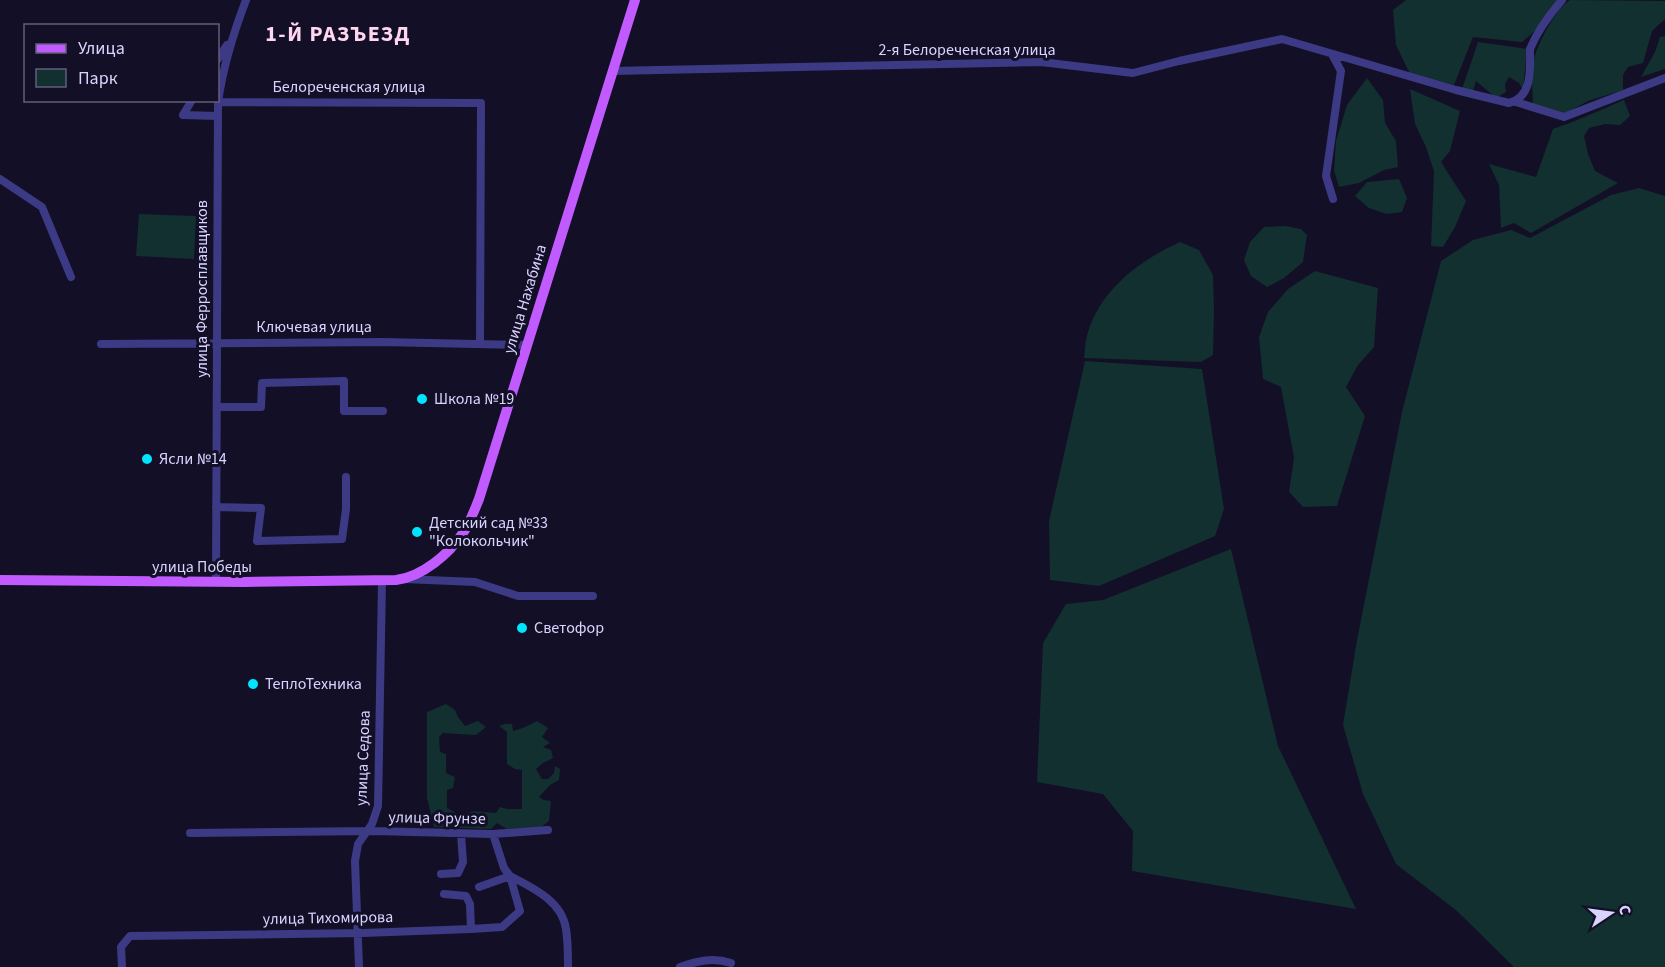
<svg xmlns="http://www.w3.org/2000/svg" width="1665" height="967" font-family="'Source Sans 3',sans-serif">
<style>
.green{fill:#12302f}
.lines{fill:none;stroke-linecap:round;stroke-linejoin:round}
.minor{stroke:#3d3a85;stroke-width:8}
.major{stroke:#c25bff;stroke-width:10}
.poi-dot{fill:#00e5ff;stroke:#130f26;stroke-width:2}
.labels{text-anchor:middle;dominant-baseline:central;stroke-width:6;stroke-linejoin:round;paint-order:stroke}
.street-label{font-size:16px;fill:#d9d4ff;stroke:#130f26}
.poi-label{font-size:16px;fill:#d9d4ff;stroke:#130f26;text-anchor:start}
.district-label{font-size:22px;font-weight:bold;letter-spacing:1.5px;fill:#ffd6f0;stroke:#130f26}
</style>
<rect width="100%" height="100%" fill="#130f26"/>
<!-- green -->
<path class="green" d="M 1406,0 L 1562,0 L 1536,30 L 1522,42 L 1473,37 L 1454,85 L 1410,74 L 1396,45 L 1393,10 Z
M 1570,0 L 1665,1 L 1665,19 L 1652,31 L 1643,63 L 1628,67 L 1623,75 L 1623,90 L 1588,101 L 1564,114 L 1533,107 C 1533,93 1530,72 1534,59 C 1538,43 1556,8 1570,0 Z
M 1665,36 L 1665,69 L 1641,77 L 1655,52 L 1660,37 Z
M 1478,42 L 1527,49 L 1523,90 L 1519,83 L 1509,77 L 1505,84 L 1506,92 L 1496,98 L 1476,81 L 1473,91 L 1462,89 Z
M 1367,78 L 1383,100 L 1385,123 L 1396,141 L 1398,167 L 1384,170 L 1359,183 L 1339,187 L 1334,170 L 1336,141 L 1347,105 Z
M 1410,89 L 1460,111 L 1450,151 L 1441,162 L 1466,201 L 1455,227 L 1443,247 L 1431,246 L 1434,171 L 1426,147 L 1415,124 Z
M 1624,100 L 1630,116 L 1620,125 L 1605,124 L 1589,128 L 1584,136 L 1588,154 L 1595,171 L 1618,183 L 1531,233 L 1514,223 L 1501,228 L 1499,185 L 1489,164 L 1536,177 L 1553,129 C 1577,121 1600,110 1624,100 Z
M 1399,179 L 1407,198 L 1402,212 L 1386,214 L 1369,208 L 1355,196 L 1367,182 Z
M 1639,188 L 1665,196 L 1665,967 L 1514,967 L 1457,911 L 1396,864 L 1363,794 L 1343,725 L 1357,640 L 1402,412 L 1441,261 L 1473,240 L 1511,230 L 1530,238 L 1611,195 Z
M 139,214 L 196,216 L 194,259 L 136,256 Z
M 1285,226 L 1301,229 L 1307,235 L 1303,262 L 1284,278 L 1267,287 L 1251,276 L 1244,260 L 1250,242 L 1264,227 Z
M 1180,242 L 1199,250 L 1213,275 L 1214,310 L 1213,355 L 1201,362 L 1084,358 C 1085,352 1085,346 1086,340 C 1096,293 1138,261 1180,242 Z
M 1315,271 L 1378,288 L 1374,347 L 1358,365 L 1346,387 L 1365,416 L 1337,506 L 1303,507 L 1289,492 L 1294,458 L 1281,387 L 1263,379 L 1259,337 L 1268,312 L 1288,289 Z
M 1085,361 L 1202,369 L 1224,509 L 1215,536 L 1099,586 L 1050,580 L 1049,521 Z
M 1231,549 L 1278,746 L 1356,909 L 1132,871 L 1133,831 L 1103,794 L 1037,782 L 1043,643 L 1066,604 L 1103,600 Z
M 446,704 L 455,710 L 458,717 L 465,726 L 478,721 L 486,727 L 476,735 L 443,733 L 439,737 L 440,752 L 446,754 L 446,773 L 455,777 L 453,788 L 447,790 L 447,808 L 460,815 L 474,811 L 496,813 L 500,807 L 507,809 L 522,809 L 522,770 L 515,769 L 507,764 L 507,732 L 499,726 L 505,724 L 512,724 L 513,731 L 523,728 L 537,721 L 548,728 L 542,737 L 550,743 L 543,747 L 551,750 L 553,758 L 543,763 L 536,769 L 542,779 L 548,779 L 554,773 L 555,766 L 560,769 L 559,780 L 550,785 L 539,797 L 544,800 L 551,801 L 549,821 L 540,828 L 507,829 L 497,823 L 491,829 L 434,827 L 427,798 L 427,712 Z"/>
<g class="lines">
<!-- minor -->
<path class="minor" d="M 218,59 L 227,45
M 612,71 L 1041,62 L 1133,73 L 1179,61 L 1282,39 L 1456,90 L 1509,103 C 1533,97 1530,69 1530,49 C 1537,32 1550,14 1562,0
M 192,100 L 183,115 L 218,116
M 218,102 L 481,103 L 480,344
M 1516,102 L 1564,117 L 1665,78
M 0,179 L 42,207 L 71,277
M 1333,199 L 1326,176 L 1341,71 L 1333,56
M 101,344 L 383,342 L 527,345
M 217,407 L 261,407 L 262,383 L 344,381 L 344,411 L 383,411
M 216,507 L 261,508 L 257,541 L 342,539 L 346,509 L 346,477
M 404,579 L 475,582 L 518,596 L 593,596
M 216,582 L 218,102 C 223,67 233,34 246,0
M 190,833 L 373,831 L 493,834 L 548,830
M 441,874 L 458,873 L 463,862 L 461,834
M 510,876 C 533,888 562,901 566,929 C 568,941 568,955 568,967
M 479,887 L 510,876
M 444,894 L 466,896 L 470,904 L 471,929
M 122,967 L 121,947 L 130,936 L 363,933 L 471,929 L 502,927 L 520,911 L 510,876 L 504,868 L 493,834
M 359,967 L 355,861 L 358,844 L 372,824 L 378,806 L 382,581
M 680,967 C 697,961 713,957 731,963"/>
<!-- major -->
<path class="major" d="M 0,580 L 244,582 L 396,580 C 422,577 449,554 463,533 C 470,523 474,511 479,499 L 635,0"/>
</g>
<!-- markers -->
<g class="poi-dot">
<circle cx="422" cy="399" r="6"/>
<circle cx="147" cy="459" r="6"/>
<circle cx="417" cy="532" r="6"/>
<circle cx="522" cy="628" r="6"/>
<circle cx="253" cy="684" r="6"/>
</g>
<g class="labels">
<!-- street labels -->
<g class="street-label">
<text x="967" y="50">2-я Белореченская улица</text>
<text x="349" y="87">Белореченская улица</text>
<text transform="translate(202 289) rotate(-90)">улица Ферросплавщиков</text>
<text transform="translate(525 299) rotate(-73)">улица Нахабина</text>
<text x="314" y="327">Ключевая улица</text>
<text x="202" y="567">улица Победы</text>
<text transform="translate(363 758) rotate(-88)">улица Седова</text>
<text transform="translate(437 818) rotate(1)">улица Фрунзе</text>
<text transform="translate(328 918) rotate(-1)">улица Тихомирова</text>
</g>
<!-- poi labels -->
<g class="poi-label">
<text x="434" y="399">Школа №19</text>
<text x="159" y="459">Ясли №14</text>
<text x="429" y="523">Детский сад №33<tspan x="429" dy="18">"Колокольчик"</tspan></text>
<text x="534" y="628">Светофор</text>
<text x="265" y="684">ТеплоТехника</text>
</g>
<!-- district labels -->
<g class="district-label">
<text x="338" y="34">1-Й РАЗЪЕЗД</text>
</g>
</g>
<!-- legend -->
<rect x="24" y="24" width="195" height="78" fill="#130f26" stroke="#625e7d" stroke-width="1.5"/>
<rect x="36" y="44" width="30" height="9" fill="#c25bff" stroke="#625e7d" stroke-width="1.5"/>
<text x="78" y="54" font-size="18" fill="#d9d4ff">Улица</text>
<rect x="36" y="69" width="30" height="18" fill="#12302f" stroke="#625e7d" stroke-width="1.5"/>
<text x="78" y="84" font-size="18" fill="#d9d4ff">Парк</text>
<!-- north arrow -->
<g transform="translate(1611 913) rotate(77)" stroke="#130f26" stroke-width="4.5" paint-order="stroke">
<path d="M0-4.5L10 22L0 15L-10 22Z" fill="#d9d4ff"/>
<text y="-9" font-size="16" font-weight="bold" text-anchor="middle" fill="#d9d4ff">С</text>
</g>
</svg>
